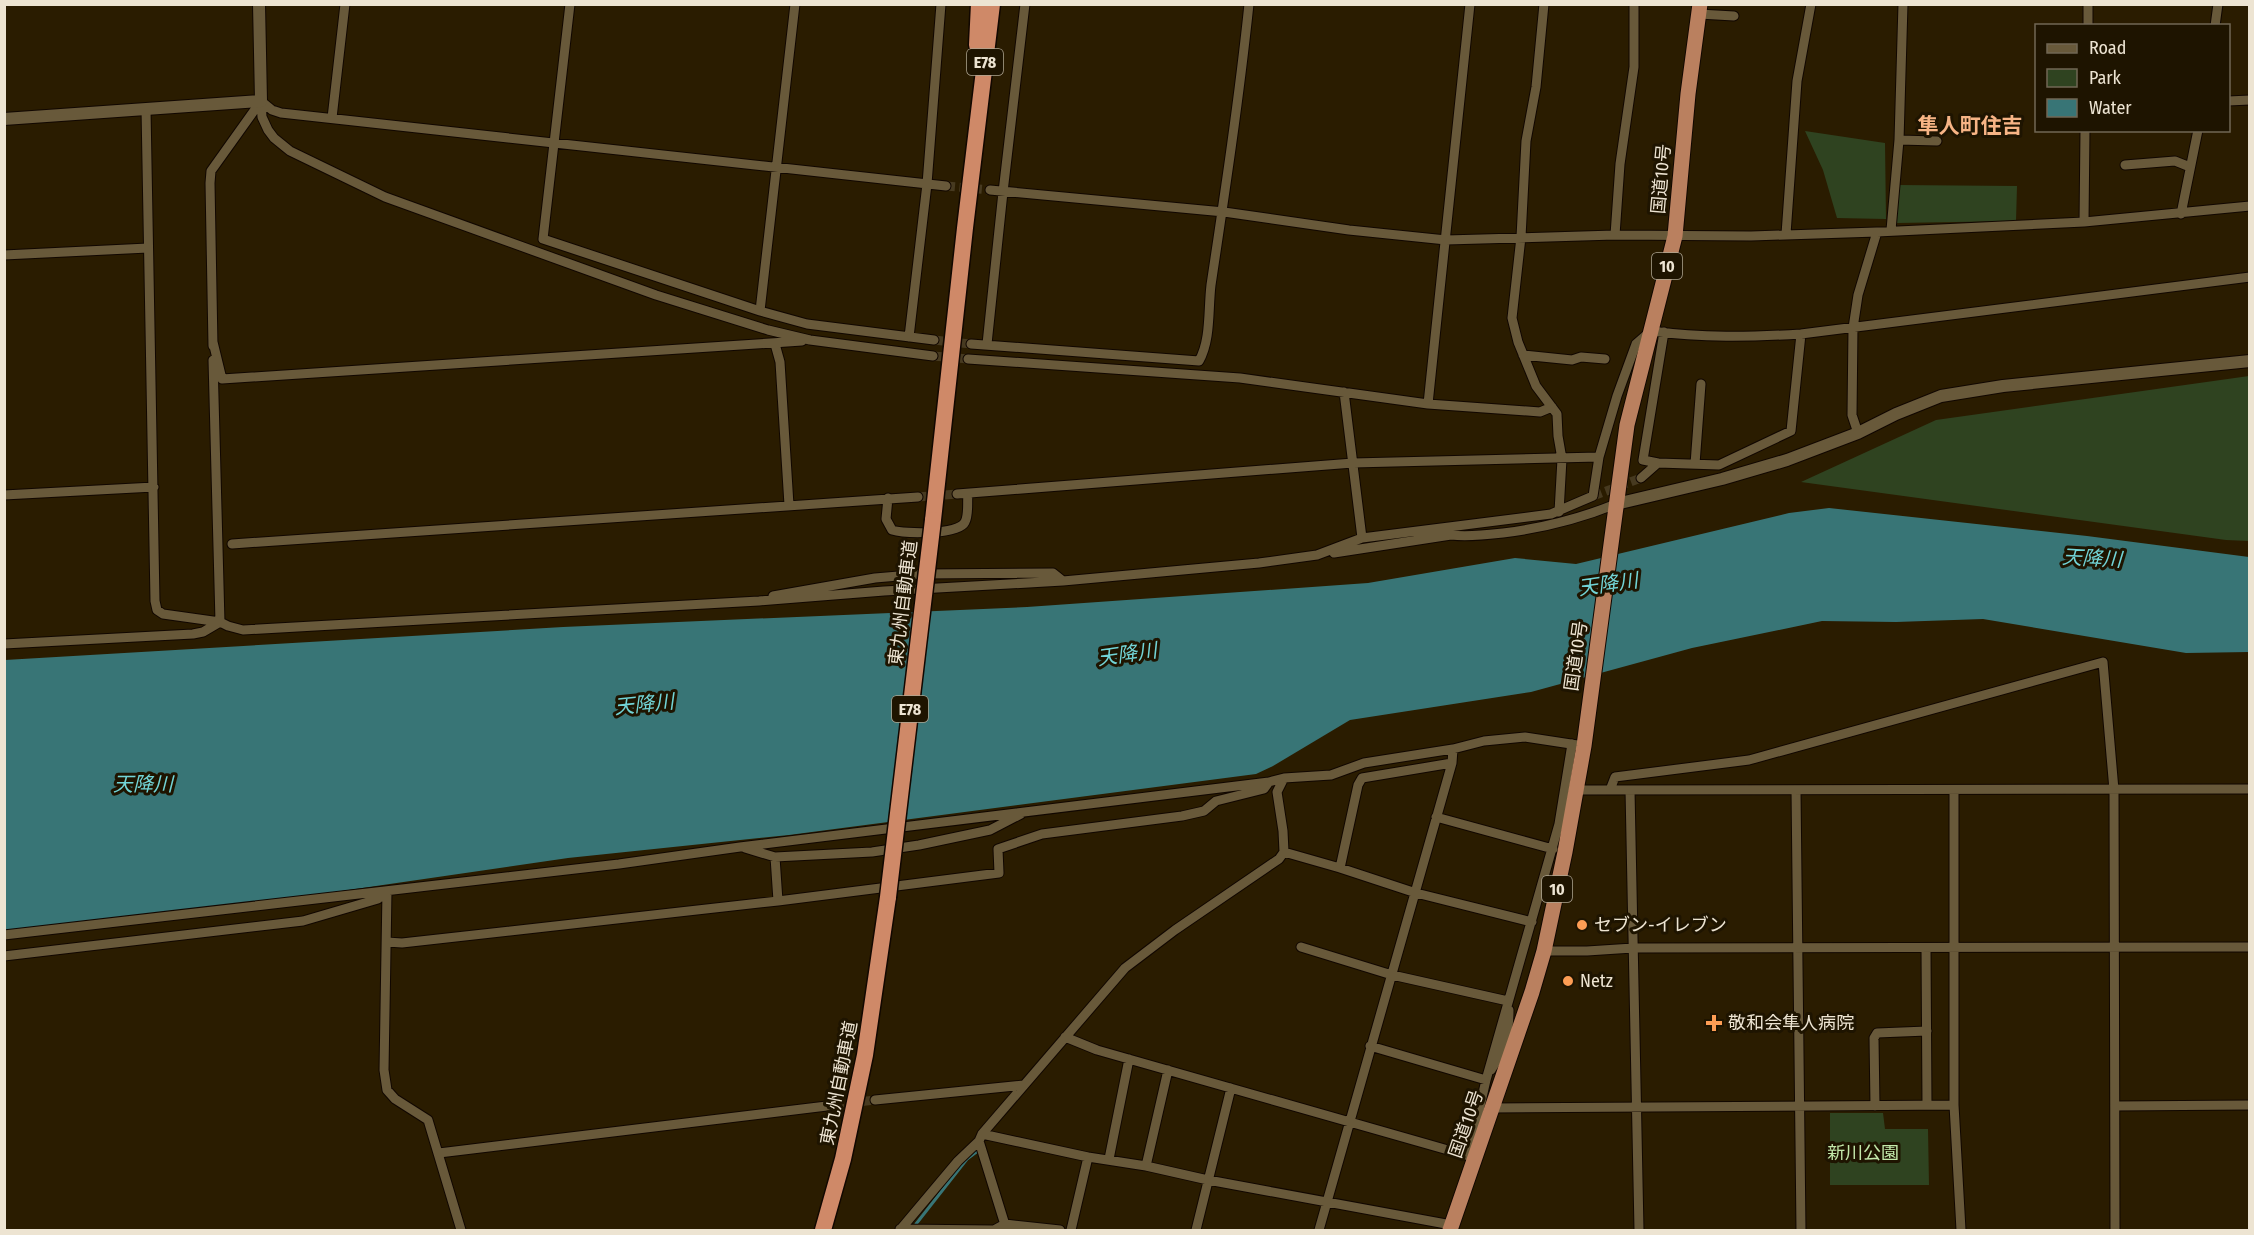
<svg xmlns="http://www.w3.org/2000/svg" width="2254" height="1235" font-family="'Fira Sans Condensed','Noto Sans JP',sans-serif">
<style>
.green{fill:#2f4320}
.water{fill:#387576}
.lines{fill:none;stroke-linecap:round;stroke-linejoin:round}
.stream{stroke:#387576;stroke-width:3}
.minor-tunnel{stroke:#473a20;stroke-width:9;stroke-dasharray:9 4.5;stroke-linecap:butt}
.minor-casing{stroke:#110700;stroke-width:11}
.tertiary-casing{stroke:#110700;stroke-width:14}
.trunk-casing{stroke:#110700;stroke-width:17}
.motorway-casing{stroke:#110700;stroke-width:19}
.minor{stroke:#68593a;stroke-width:9}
.tertiary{stroke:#68593a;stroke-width:12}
.trunk{stroke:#ba805f;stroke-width:15}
.motorway{stroke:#cf8968;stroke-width:16}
.motorway-bridge-casing{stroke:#110700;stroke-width:19;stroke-linecap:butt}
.motorway-bridge{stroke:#cf8968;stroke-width:16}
.poi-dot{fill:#fd9d54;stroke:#1e1400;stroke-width:2}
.labels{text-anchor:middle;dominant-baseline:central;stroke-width:6;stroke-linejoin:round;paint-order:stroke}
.shield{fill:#1e1400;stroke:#afa693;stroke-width:1.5}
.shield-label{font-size:16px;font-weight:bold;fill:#ede4d2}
.street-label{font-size:18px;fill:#ede4d2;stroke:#1e1400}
.poi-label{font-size:18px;fill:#ede4d2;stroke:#1e1400;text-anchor:start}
.park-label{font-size:18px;fill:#c3e9aa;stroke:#1e1400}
.water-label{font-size:20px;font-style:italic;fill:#72d4d6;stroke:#1e1400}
.quarter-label{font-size:21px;font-weight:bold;fill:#f7b485;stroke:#1e1400}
</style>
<rect width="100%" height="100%" fill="#2a1c00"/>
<!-- green -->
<path class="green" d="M 1805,131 L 1885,143 L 1886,219 L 1837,218 L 1823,170 Z
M 1897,185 L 2017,186 L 2016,221 L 1897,223 Z
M 2249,376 L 2249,541 L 2226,540 L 1801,482 L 1936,420 Z
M 1830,1113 L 1883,1113 L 1885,1129 L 1928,1129 L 1929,1185 L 1830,1185 Z"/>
<!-- water -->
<path class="water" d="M 1829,508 L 2087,536 L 2249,557 L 2249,652 L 2186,653 L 1983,619 L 1896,622 L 1822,621 L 1692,648 L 1531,692 L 1350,720 L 1273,766 L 1256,774 L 789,835 L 568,858 L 238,906 L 5,932 L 5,660 L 563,627 L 1027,607 L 1368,583 L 1515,558 L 1576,564 L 1789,513 Z"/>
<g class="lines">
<!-- stream -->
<path class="stream" d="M 916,1224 L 967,1159 L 979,1150"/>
<!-- minor-tunnel -->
<path class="minor-tunnel" d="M 946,186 L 990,190
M 934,340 L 971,344
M 933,356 L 968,359
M 1593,496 L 1641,478
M 918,497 L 957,494
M 835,1105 L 875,1100"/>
<defs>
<path id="minor" d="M 570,4 L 543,239 L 760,311 L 807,324 L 934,340
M 1544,4 L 1536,87 L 1526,141 L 1521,237 L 1512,318 L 1518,342 L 1536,386 L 1557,414 L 1558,436 L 1562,459 L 1559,512
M 1699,14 L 1734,16
M 2088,26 L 2088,4
M 2215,26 L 2218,4
M 261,101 L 262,117 L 268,130 L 274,138 L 290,151 L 385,197 L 656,295 L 768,330 L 810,340 L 933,356
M 261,101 L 272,110 L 281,113 L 946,186
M 2228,101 L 2250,100
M 146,109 L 155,601 L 157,610 L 163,614 L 220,622 L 228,626 L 243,630 L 759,601 L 884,591 L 1063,581 L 1259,563 L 1317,555 L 1362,538 L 1551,514 L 1593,496 L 1599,457 L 1617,396 L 1636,344 L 1651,331 C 1703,338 1749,337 1801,334 L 2250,277
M 332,118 L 345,4
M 1899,140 L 1937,141
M 2125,165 L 2175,161 L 2190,167
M 990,190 L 1224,212 L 1349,230 L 1446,240 L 1615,235 L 1751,236 L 1877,232 L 2084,222 L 2250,206
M 2181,214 L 2198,130
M 2084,222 L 2085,130
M 1891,230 L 1899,140 L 1903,4
M 1786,234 L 1797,81 L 1811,4
M 1615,235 L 1620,164 L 1634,67 L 1634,4
M 4,255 L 148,248
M 760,311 L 795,4
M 909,337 L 927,184 L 941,4
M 213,342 L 222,379 L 802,341
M 775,344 L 780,362 L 789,505
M 971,344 L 1199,361 C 1211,340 1208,310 1211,285 C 1225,192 1239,99 1249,4
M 987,344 L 1003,192 L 1025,4
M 213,346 L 210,183 L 211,171 L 261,101
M 1523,355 L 1572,360 L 1581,357 L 1605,359
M 968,359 L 1240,378 L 1428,404 L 1540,412 L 1552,407
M 213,360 L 220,622
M 1344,392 L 1362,538
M 1428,404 L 1470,4
M 1858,433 L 1852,415 L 1853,328 L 1858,295 L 1877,232
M 1658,463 L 1643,460 L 1664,332
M 1695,464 L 1701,384
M 1641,478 L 1658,463 L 1719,465 L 1791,431 L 1801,334
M 957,494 L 1353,463 L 1599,457
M 4,495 L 154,487
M 888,498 L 886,519 L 892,530 C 905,534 959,535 965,522 C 969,515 967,502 968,494
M 232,544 L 918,497
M 1334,553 L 1451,535 C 1469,537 1485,535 1503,533 C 1543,528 1579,519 1616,504
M 773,596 L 875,578 L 922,574 L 1053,573 L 1063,581
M 4,644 L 193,634 L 203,632 L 220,622
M 1578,790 L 2250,789
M 1610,790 L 1615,777 L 1749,760 L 2103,662 L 2114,790 L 2115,1230
M 1630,790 L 1639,1230
M 1796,790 L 1801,1230
M 1954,790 L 1954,1105 L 1961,1230
M 1436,817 L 1553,849
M 745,848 L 775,857 L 872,852 L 919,845 L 990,830 L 1021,814
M 1284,852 L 1340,868 L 1416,893 L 1532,922
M 775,857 L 778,901
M 1340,868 L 1358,785 L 1362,778 L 1452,763
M 387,891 L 384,1070 L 387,1090 L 395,1099 L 428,1120 L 461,1230
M 4,935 L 619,864 L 740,847 L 1269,782 L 1284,778 L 1331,775 L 1364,763 L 1453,749 L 1484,741 L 1525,737 L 1584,746
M 387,942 L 402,943 L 778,901 L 999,873 L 998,849 L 1042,834 L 1182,816 L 1204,811 L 1216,801 L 1264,789 L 1269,782
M 1301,947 L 1392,975 L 1508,1001
M 1926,948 L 1927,1105
M 1544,951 L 1587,951 L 1633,948 L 2250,947
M 4,956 L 303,921 L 378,899 L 387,891
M 1065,1037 L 1097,1050 L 1469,1156
M 1370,1046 L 1486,1080
M 1491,1070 C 1504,1051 1509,1033 1509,1010
M 875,1100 L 1024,1085
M 1875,1106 L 1874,1038 L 1877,1033 L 1927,1031
M 2115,1106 L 2250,1105
M 1492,1108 L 1954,1105
M 982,1134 L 1088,1157 L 1146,1166 L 1208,1180 L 1446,1224
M 979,1141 L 1006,1228
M 439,1153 L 835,1105
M 1469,1154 L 1486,1080 L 1559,824 L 1572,744
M 1109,1159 L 1129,1059
M 1146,1166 L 1168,1070
M 900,1229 L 994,1230 L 1005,1224 L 1060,1230
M 900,1230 L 958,1161 L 979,1141 L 982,1134 L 1125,968 L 1175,930 L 1279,859 L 1284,852 L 1283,831 L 1277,792 L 1284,778
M 1071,1230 L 1088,1157
M 1196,1230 L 1231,1088
M 1319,1230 L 1452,763 L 1453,749"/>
<path id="tertiary" d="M 4,119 L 261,101 L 259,4
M 1616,504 L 1722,479 L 1787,460 L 1858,433 L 1896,414 L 1941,396 L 2003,386 L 2250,361"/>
<path id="trunk" d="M 1450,1230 L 1532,992 L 1544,951 L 1565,852 L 1584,746 L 1627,425 L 1675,236 L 1688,94 L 1700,4"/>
<path id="motorway" d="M 977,45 L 979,4
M 933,520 L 965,228 L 992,4
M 823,1230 L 843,1159 L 865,1055 L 888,897"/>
</defs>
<!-- minor casing -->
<use href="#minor" class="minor-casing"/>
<!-- tertiary casing -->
<use href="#tertiary" class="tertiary-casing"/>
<!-- trunk casing -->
<use href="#trunk" class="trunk-casing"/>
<!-- motorway casing -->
<use href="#motorway" class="motorway-casing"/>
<!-- minor -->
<use href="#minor" class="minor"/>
<!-- tertiary -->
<use href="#tertiary" class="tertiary"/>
<!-- trunk -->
<use href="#trunk" class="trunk"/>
<!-- motorway -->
<use href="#motorway" class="motorway"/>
<defs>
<path id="motorway-bridge" d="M 888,897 L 933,520"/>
</defs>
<!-- motorway-bridge casing -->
<use href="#motorway-bridge" class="motorway-bridge-casing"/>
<!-- motorway-bridge -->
<use href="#motorway-bridge" class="motorway-bridge"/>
</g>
<!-- markers -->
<g class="poi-dot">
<circle cx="1582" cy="925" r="6"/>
<circle cx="1568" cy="981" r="6"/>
<path d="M1711 1014h6v6h6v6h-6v6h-6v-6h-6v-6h6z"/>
</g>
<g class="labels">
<!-- shield labels -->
<g class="shield">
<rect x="967" y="49" width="36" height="26" rx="4.5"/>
<rect x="1652" y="253" width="30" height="26" rx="4.5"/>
<rect x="892" y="696" width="36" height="26" rx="4.5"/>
<rect x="1542" y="876" width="30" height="26" rx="4.5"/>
</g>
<g class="shield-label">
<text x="985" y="62">E78</text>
<text x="1667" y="266">10</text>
<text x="910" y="709">E78</text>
<text x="1557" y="889">10</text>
</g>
<!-- street labels -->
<g class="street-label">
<text transform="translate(1661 179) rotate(-85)">国道10号</text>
<text transform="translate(903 603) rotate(-83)">東九州自動車道</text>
<text transform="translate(1576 656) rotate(-82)">国道10号</text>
<text transform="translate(839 1083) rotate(-79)">東九州自動車道</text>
<text transform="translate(1466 1124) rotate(-71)">国道10号</text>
</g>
<!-- poi labels -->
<g class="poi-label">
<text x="1594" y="925">セブン-イレブン</text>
<text x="1580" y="981">Netz</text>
<text x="1728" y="1023">敬和会隼人病院</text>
</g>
<!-- park labels -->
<g class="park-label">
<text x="1863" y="1153">新川公園</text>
</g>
<!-- water labels -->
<g class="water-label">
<text transform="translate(2092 558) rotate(3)">天降川</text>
<text transform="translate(1608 584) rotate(-8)">天降川</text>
<text transform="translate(1127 654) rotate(-8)">天降川</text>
<text transform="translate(644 704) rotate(-6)">天降川</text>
<text x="143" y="784">天降川</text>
</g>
<!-- quarter labels -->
<g class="quarter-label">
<text x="1970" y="126">隼人町住吉</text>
</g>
</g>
<!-- border -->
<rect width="2254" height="1235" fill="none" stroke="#ede4d2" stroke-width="12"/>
<!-- legend -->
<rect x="2035" y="24" width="195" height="108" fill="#1e1400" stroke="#716754" stroke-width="1.5"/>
<rect x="2047" y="44" width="30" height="9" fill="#68593a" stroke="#716754" stroke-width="1.5"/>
<text x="2089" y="54" font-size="18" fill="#ede4d2">Road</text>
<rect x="2047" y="69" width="30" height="18" fill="#2f4320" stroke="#716754" stroke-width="1.5"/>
<text x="2089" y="84" font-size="18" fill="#ede4d2">Park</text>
<rect x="2047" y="99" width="30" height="18" fill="#387576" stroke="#716754" stroke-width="1.5"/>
<text x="2089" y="114" font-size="18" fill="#ede4d2">Water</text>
</svg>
